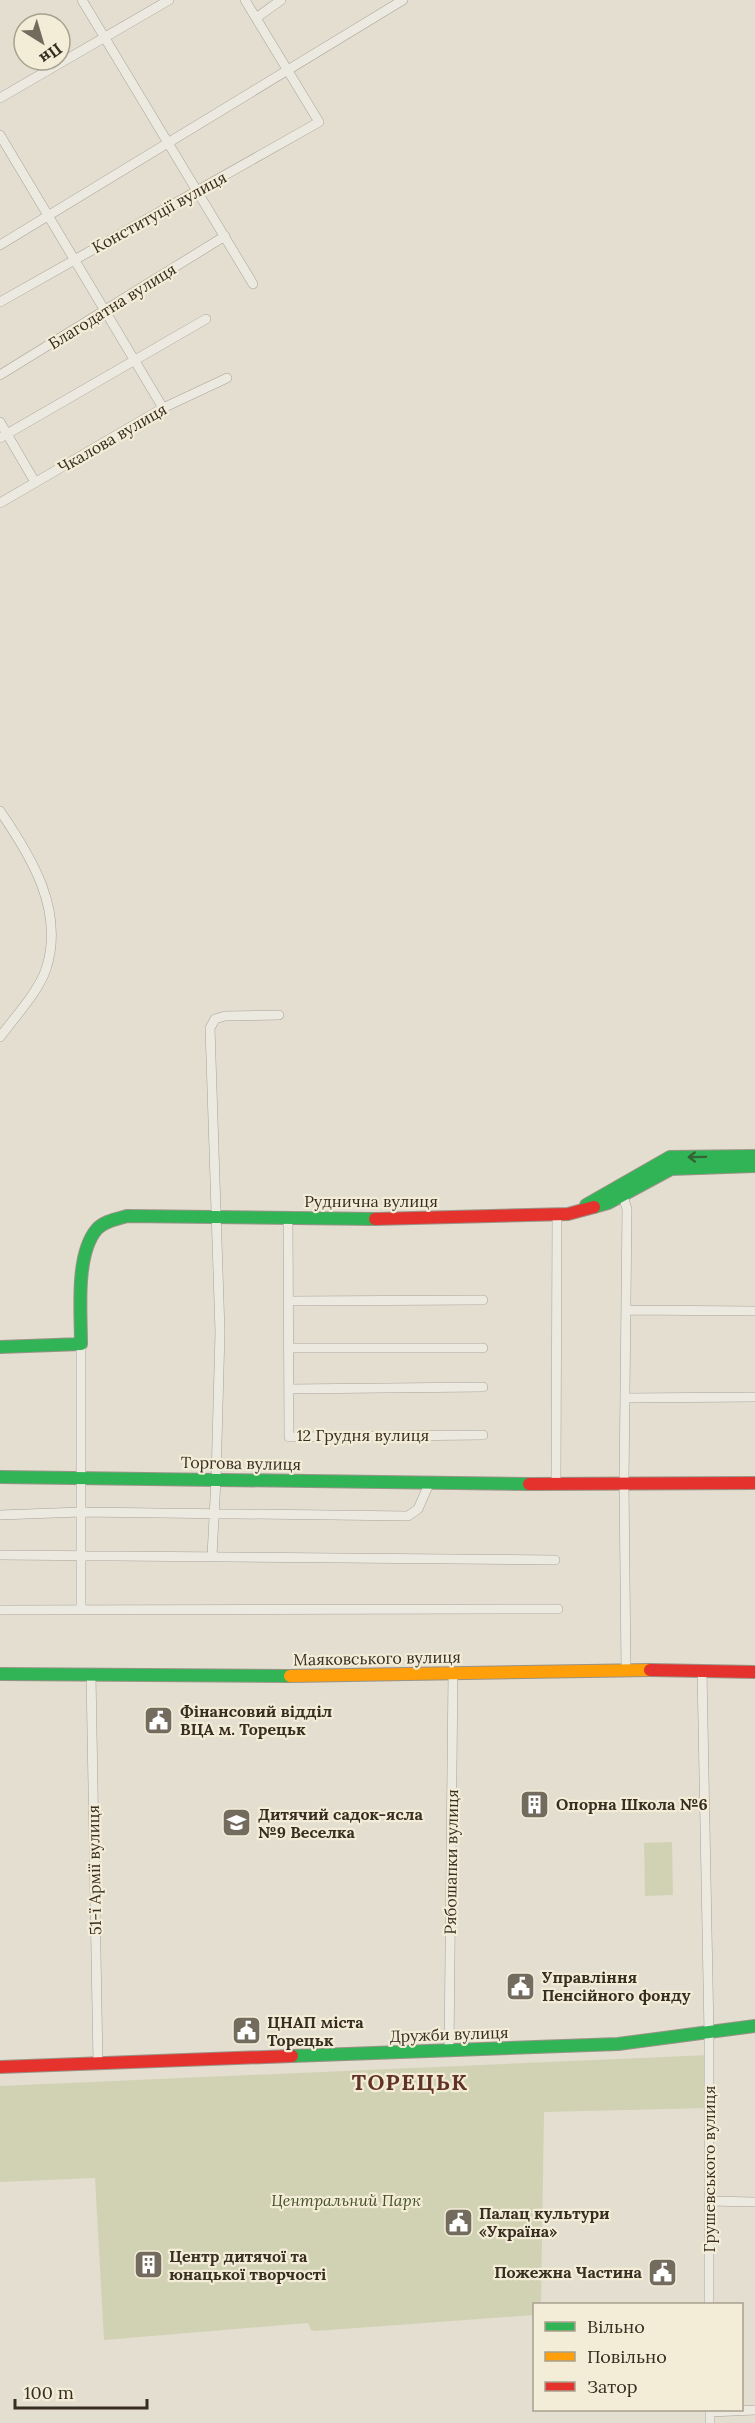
<svg xmlns="http://www.w3.org/2000/svg" width="755" height="2423" font-family="Lora,serif">
<style>
.green{fill:#d1d2b4}
.lines{fill:none;stroke-linecap:round;stroke-linejoin:round}
.street-casing{stroke:#a9a399;stroke-width:10}
.fast-casing{stroke:#999388;stroke-width:14}
.slow-casing{stroke:#999388;stroke-width:14}
.jam-casing{stroke:#999388;stroke-width:14}
.street{stroke:#ece9e1;stroke-width:9}
.fast{stroke:#30b455;stroke-width:12}
.slow{stroke:#ff9f0a;stroke-width:12}
.jam{stroke:#e5322d;stroke-width:12}
.oneway{stroke:#346336}
.labels{text-anchor:middle;dominant-baseline:central;stroke-width:4.5;stroke-linejoin:round;paint-order:stroke}
.street-label{font-size:16px;fill:#372d21;stroke:#f3ecd7}
.poi-label{font-size:16px;font-weight:bold;fill:#372d21;stroke:#f3ecd7;text-anchor:start}
.park-label{font-size:16px;font-style:italic;fill:#465229;stroke:#f3ecd7}
.district-label{font-size:22px;font-weight:bold;letter-spacing:1.5px;fill:#613324;stroke:#f3ecd7}
</style>
<rect width="100%" height="100%" fill="#e3ded0"/>
<!-- green -->
<path class="green" d="M 672,1842 L 673,1895 L 645,1896 L 644,1843 Z
M 709,2055 L 709,2108 L 544,2112 L 541,2304 L 534,2304 L 534,2315 L 315,2331 L 311,2330 L 308,2323 L 104,2340 L 95,2178 L 0,2182 L 0,2086 Z"/>
<g class="lines">
<defs>
<path id="street" d="M 82,0 L 253,284
M 256,18 L 281,0
M 0,98 L 169,0
M 0,135 L 163,408
M 0,245 L 403,0
M 0,302 L 319,122 L 245,0
M 0,375 L 225,236
M 0,422 L 35,482
M 0,438 L 206,319
M 0,503 L 163,408 L 227,378
M 0,811 C 31,856 65,911 46,969 C 39,991 14,1018 0,1037
M 623,1196 L 627,1209 L 624,1483 L 626,1670
M 288,1217 L 289,1437 L 483,1435
M 288,1301 L 483,1300
M 626,1310 L 755,1311
M 288,1348 L 483,1348
M 289,1389 L 483,1387
M 625,1398 L 755,1397
M 556,1483 L 557,1214
M 0,1515 L 81,1512 L 408,1516 L 418,1509 L 429,1484
M 0,1555 L 555,1560
M 212,1556 L 216,1479 L 220,1332 L 210,1028 L 215,1019 L 225,1016 L 279,1015
M 0,1610 L 558,1609
M 81,1610 L 81,1344
M 702,1671 L 709,2033 L 709,2304
M 91,1675 L 98,2064
M 449,2051 L 453,1673
M 709,2201 L 755,2202
M 710,2410 L 710,2423
M 710,2412 L 755,2410"/>
<path id="fast" d="M 586,1205 L 670,1157 L 755,1156
M 594,1207 L 608,1203 L 671,1169 L 755,1166
M 0,1347 L 81,1344 C 81,1313 75,1254 97,1229 C 104,1221 117,1219 127,1216 L 375,1219
M 0,1477 L 529,1484
M 0,1674 L 290,1676
M 292,2056 L 618,2044 L 755,2026"/>
<path id="slow" d="M 290,1676 L 650,1670"/>
<path id="jam" d="M 375,1219 L 568,1214 L 594,1207
M 529,1484 L 755,1483
M 650,1670 L 755,1672
M 0,2067 L 292,2056"/>
</defs>
<!-- street casing -->
<use href="#street" class="street-casing"/>
<!-- fast casing -->
<use href="#fast" class="fast-casing"/>
<!-- slow casing -->
<use href="#slow" class="slow-casing"/>
<!-- jam casing -->
<use href="#jam" class="jam-casing"/>
<!-- street -->
<use href="#street" class="street"/>
<!-- fast -->
<use href="#fast" class="fast"/>
<!-- slow -->
<use href="#slow" class="slow"/>
<!-- jam -->
<use href="#jam" class="jam"/>
</g>
<!-- one-way arrows -->
<defs><path id="oneway-shaft" d="M-6 0H5M1.5-3L5.5 0L1.5 3" fill="none" stroke-width="1.6" stroke-linecap="round" stroke-linejoin="round" transform="scale(1.5)"/></defs>
<use class="oneway" href="#oneway-shaft" transform="translate(697 1157) rotate(179)"/>
<!-- icons -->
<defs>
<symbol id="civic-square" viewBox="-11 -11 22 22"><rect x="-9" y="-9" width="18" height="18" rx="4" fill="#736b5e" stroke="#f3ecd7"/><path d="M-.6-6.5H3V-4.5H.6V-3L4-1V1h2V6H-6V1h2V-1L-.6-3ZM-1.2 2.5V6h2.4V2.5Z" fill="#fff"/></symbol>
<symbol id="building-square" viewBox="-11 -11 22 22"><rect x="-9" y="-9" width="18" height="18" rx="4" fill="#736b5e" stroke="#f3ecd7"/><path d="M-4-6H4V6H1V3H-1V6H-4ZM-2.5-4.3h1.7v1.8h-1.7ZM.8-4.3h1.7v1.8H.8ZM-2.5-1h1.7V.8h-1.7ZM.8-1h1.7V.8H.8Z" fill="#fff"/></symbol>
<symbol id="school-square" viewBox="-11 -11 22 22"><rect x="-9" y="-9" width="18" height="18" rx="4" fill="#736b5e" stroke="#f3ecd7"/><path d="M0-5L7-2L0 1L-7-2ZM-4 1L0 2.5L4 1V4Q0 6-4 4Z" fill="#fff"/></symbol>
</defs>
<g fill-rule="evenodd">
<use href="#civic-square" x="142" y="1704" width="33" height="33"/>
<use href="#building-square" x="518" y="1788" width="33" height="33"/>
<use href="#school-square" x="220" y="1806" width="33" height="33"/>
<use href="#civic-square" x="504" y="1970" width="33" height="33"/>
<use href="#civic-square" x="230" y="2014" width="33" height="33"/>
<use href="#civic-square" x="442" y="2206" width="33" height="33"/>
<use href="#building-square" x="132" y="2248" width="33" height="33"/>
<use href="#civic-square" x="646" y="2256" width="33" height="33"/>
</g>
<g class="labels">
<!-- street labels -->
<g class="street-label">
<text transform="translate(159 212) rotate(-29)">Конституції вулиця</text>
<text transform="translate(112 306) rotate(-32)">Благодатна вулиця</text>
<text transform="translate(112 438) rotate(-30)">Чкалова вулиця</text>
<text x="371" y="1201">Руднична вулиця</text>
<text x="363" y="1435">12 Грудня вулиця</text>
<text transform="translate(241 1463) rotate(1)">Торгова вулиця</text>
<text transform="translate(377 1658) rotate(-1)">Маяковського вулиця</text>
<text transform="translate(451 1862) rotate(-89)">Рябошапки вулиця</text>
<text transform="translate(94 1870) rotate(-91)">51-ї Армії вулиця</text>
<text transform="translate(449 2034) rotate(-2)">Дружби вулиця</text>
<text transform="translate(709 2169) rotate(-90)">Грушевського вулиця</text>
</g>
<!-- poi labels -->
<g class="poi-label">
<text x="180" y="1711">Фінансовий відділ<tspan x="180" dy="18">ВЦА м. Торецьк</tspan></text>
<text x="556" y="1804">Опорна Школа №6</text>
<text x="258" y="1814">Дитячий садок-ясла<tspan x="258" dy="18">№9 Веселка</tspan></text>
<text x="542" y="1977">Управління<tspan x="542" dy="18">Пенсійного фонду</tspan></text>
<text x="267" y="2022">ЦНАП міста<tspan x="267" dy="18">Торецьк</tspan></text>
<text x="479" y="2213">Палац культури<tspan x="479" dy="18">«Україна»</tspan></text>
<text x="169" y="2256">Центр дитячої та<tspan x="169" dy="18">юнацької творчості</tspan></text>
<text x="642" y="2272" text-anchor="end">Пожежна Частина</text>
</g>
<!-- park labels -->
<g class="park-label">
<text x="346" y="2200">Центральний Парк</text>
</g>
<!-- district labels -->
<g class="district-label">
<text x="410" y="2082">ТОРЕЦЬК</text>
</g>
</g>
<!-- legend -->
<rect x="533" y="2303" width="210" height="108" fill="#f3ecd7" stroke="#a8a08e" stroke-width="1.5"/>
<rect x="545" y="2322" width="30" height="9" fill="#30b455" stroke="#a8a08e" stroke-width="1.5"/>
<text x="587" y="2333" font-size="18" fill="#372d21">Вільно</text>
<rect x="545" y="2352" width="30" height="9" fill="#ff9f0a" stroke="#a8a08e" stroke-width="1.5"/>
<text x="587" y="2363" font-size="18" fill="#372d21">Повільно</text>
<rect x="545" y="2382" width="30" height="9" fill="#e5322d" stroke="#a8a08e" stroke-width="1.5"/>
<text x="587" y="2393" font-size="18" fill="#372d21">Затор</text>
<!-- north arrow -->
<g transform="translate(42 42) rotate(143)"><circle r="28" fill="#f3ecd7" stroke="#a8a08e" stroke-width="1.5"/>
<path d="M0-4.5L10 22L0 15L-10 22Z" fill="#736b5e"/>
<text y="-9" font-size="16" font-weight="bold" text-anchor="middle" fill="#372d21">Пн</text>
</g>
<!-- scale -->
<path d="M15 2399v9h132v-9" fill="none" stroke="#372d21" stroke-width="3"/>
<text x="24" y="2399" font-size="18" fill="#372d21" stroke="#f3ecd7" stroke-width="4.5" paint-order="stroke">100 m</text>
</svg>
